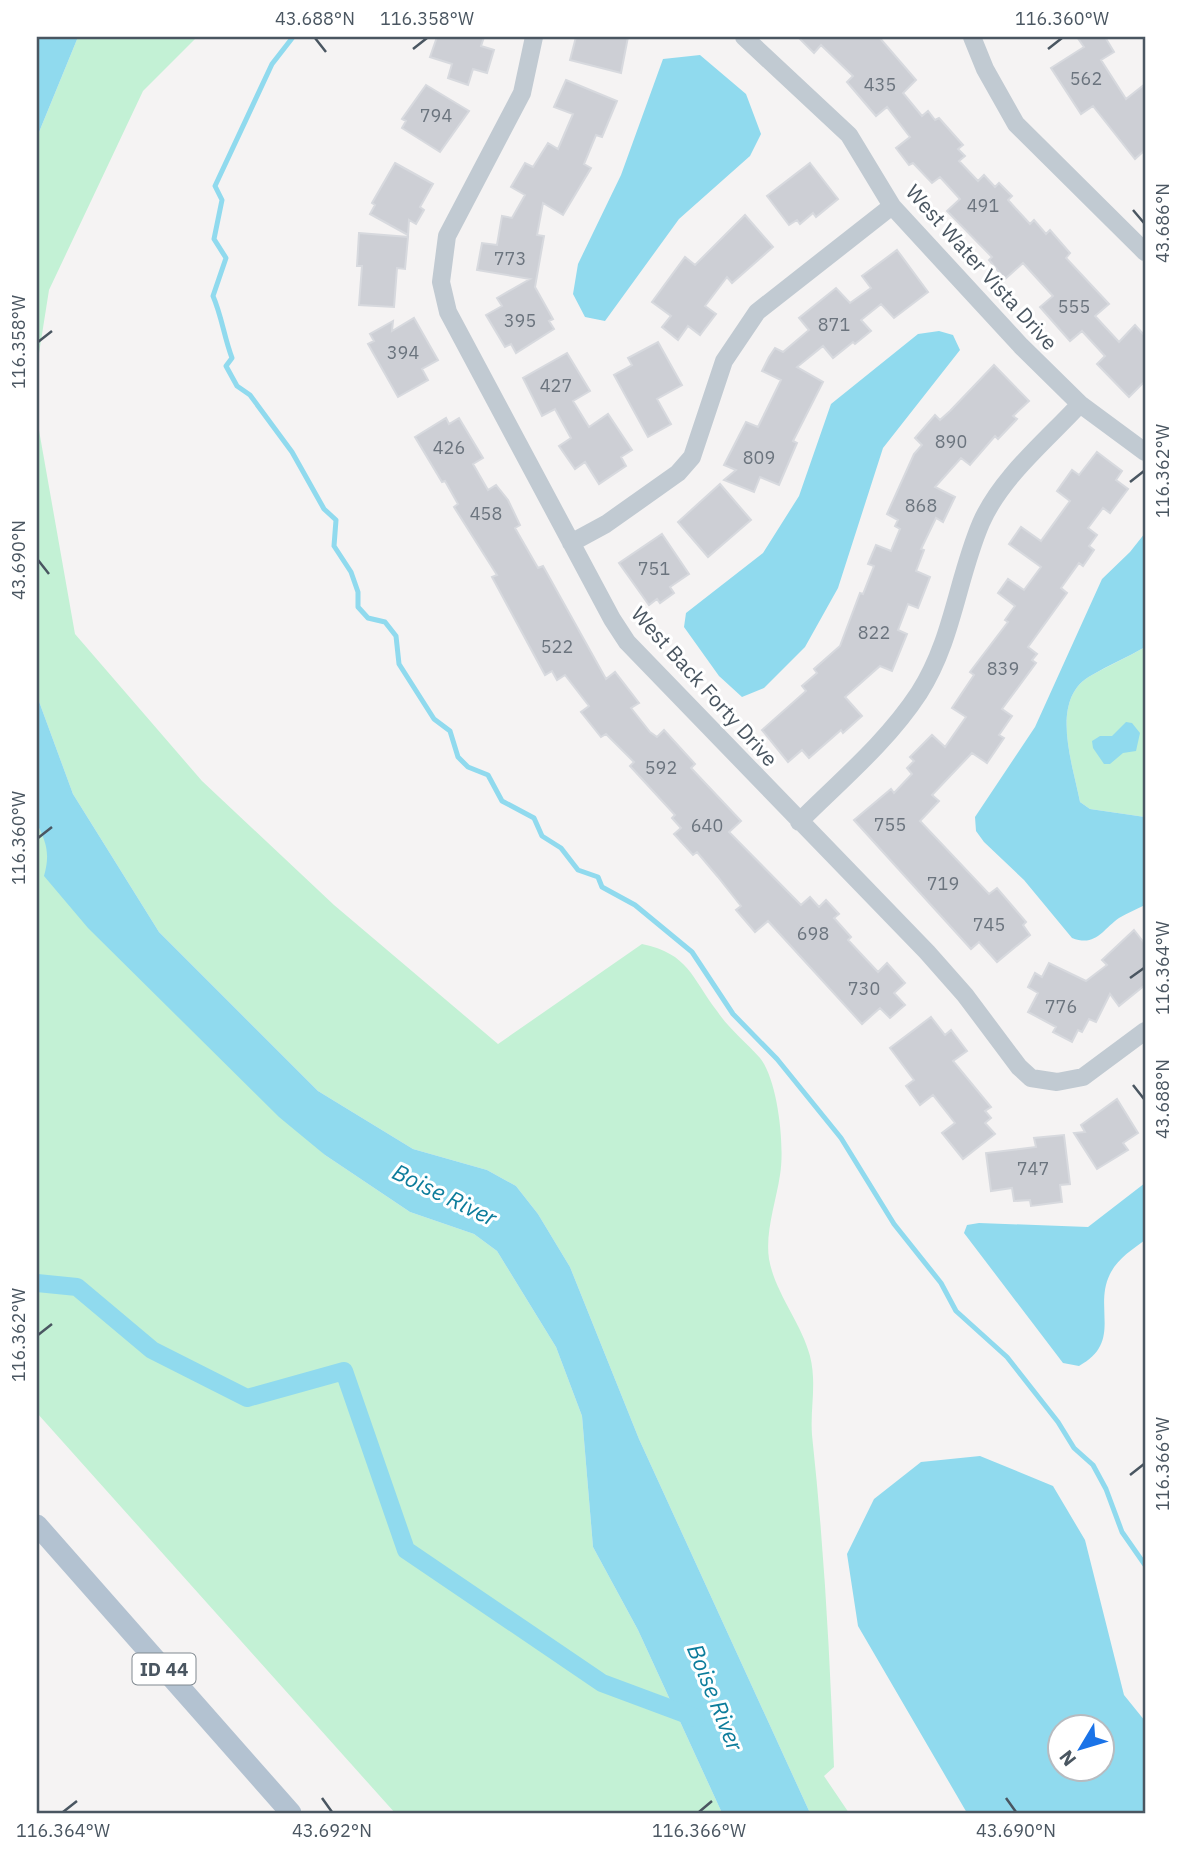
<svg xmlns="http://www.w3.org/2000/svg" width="1182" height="1850" font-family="'IBM Plex Sans',sans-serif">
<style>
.green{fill:#c3f1d5}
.water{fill:#90daee;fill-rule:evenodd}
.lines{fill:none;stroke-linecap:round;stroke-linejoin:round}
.stream{stroke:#90daee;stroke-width:5}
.canal{stroke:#90daee;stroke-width:18}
.building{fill:#cdcfd5;stroke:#d7d9de;stroke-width:2}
.minor{stroke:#c1cad2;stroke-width:18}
.major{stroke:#b3c2d1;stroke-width:21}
.ticks{fill:none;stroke:#4a5661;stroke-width:2.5}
.labels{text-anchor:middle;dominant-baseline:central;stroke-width:6;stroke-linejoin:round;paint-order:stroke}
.number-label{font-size:18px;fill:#6b747e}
.shield{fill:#fff;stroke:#808990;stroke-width:2}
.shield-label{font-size:19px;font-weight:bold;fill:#4a5661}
.street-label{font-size:21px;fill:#4a5661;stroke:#fff}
.water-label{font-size:23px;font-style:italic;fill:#0c7c9b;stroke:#fff}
.neatline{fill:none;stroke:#4a5661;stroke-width:2.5}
.ticks-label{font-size:18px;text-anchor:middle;fill:#4a5661}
</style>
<rect width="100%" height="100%" fill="#f5f3f3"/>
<!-- green -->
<path class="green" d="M 78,37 L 197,37 L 143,91 L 49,290 L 37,366 L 37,137 Z
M 37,419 L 75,634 L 202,781 L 334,905 L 498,1044 L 642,944 C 689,954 691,977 717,1011 C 729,1029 746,1042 760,1058 C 778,1080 785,1147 780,1175 C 776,1202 765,1232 769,1259 C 775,1293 801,1322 810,1356 C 817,1384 810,1408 812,1435 C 824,1546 830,1656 834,1767 L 824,1776 L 849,1813 L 810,1813 L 639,1439 L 570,1267 L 538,1214 L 516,1186 L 487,1170 L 413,1149 L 318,1091 L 159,932 L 73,794 L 37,696 Z
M 1145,647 L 1145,817 L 1090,809 L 1080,802 C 1073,764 1048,698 1092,675 C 1110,665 1128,657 1145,647 Z
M 37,824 L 47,843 L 49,860 L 325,1155 L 410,1212 L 474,1234 L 497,1251 L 556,1347 L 582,1416 L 593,1547 L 638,1630 L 722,1813 L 395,1813 L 37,1413 Z"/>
<!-- water -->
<path class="water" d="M 37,37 L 78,37 L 37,137 Z
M 700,55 L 746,94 L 761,134 L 750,156 L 679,219 L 605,321 L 585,317 L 573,294 L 578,264 L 621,175 L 663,59 Z
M 939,331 L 953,335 L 960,350 L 883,448 L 838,588 L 805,647 L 764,688 L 742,697 L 719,676 L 684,627 L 686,613 L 763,553 L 799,496 L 831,404 L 918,334 Z
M 1145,533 L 1145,647 C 1128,657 1109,665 1092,675 C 1048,698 1073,764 1080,802 L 1090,809 L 1145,817 L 1145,905 C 1137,909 1127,913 1119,918 C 1102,930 1096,947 1072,938 L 1024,880 L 984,842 L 976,831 L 975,817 L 1035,727 L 1102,579 L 1130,552 Z
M 37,696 L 73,794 L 159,932 L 318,1091 L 413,1149 L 487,1170 L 516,1186 L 538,1214 L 570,1267 L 639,1439 L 810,1813 L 722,1813 L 638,1630 L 593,1547 L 582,1416 L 556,1347 L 497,1251 L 474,1234 L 410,1212 L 325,1155 L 279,1117 L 88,928 L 44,876 C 50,855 47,843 37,824 Z
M 1126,722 L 1132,723 L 1140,733 L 1136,751 L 1123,753 L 1110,764 L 1104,764 L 1093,748 L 1092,741 L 1100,736 L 1112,736 Z
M 1145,1183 L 1145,1240 C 1132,1250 1118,1258 1110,1274 C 1093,1308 1123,1342 1079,1366 L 1063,1363 L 964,1233 L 967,1225 L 979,1223 L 1088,1227 Z
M 980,1456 L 1053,1486 L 1085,1540 L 1124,1695 L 1145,1721 L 1145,1813 L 967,1813 L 858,1626 L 847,1554 L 874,1499 L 921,1462 ZM 1060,1728 L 1102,1728 L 1102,1770 L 1060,1770 Z"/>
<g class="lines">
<!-- stream -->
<path class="stream" d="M 293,37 L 272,64 L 215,186 L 222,200 L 214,239 L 226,258 L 213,296 C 222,317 224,337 232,358 L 226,366 L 237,386 L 250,395 L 292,452 L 324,509 L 336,520 L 334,546 L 351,572 L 358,592 L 358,607 L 368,618 L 385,622 L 396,636 L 399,664 L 434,719 L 450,731 L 458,757 L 468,767 L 488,775 L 502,801 L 534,818 L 542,836 L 561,848 L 578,870 L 598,877 L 602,887 L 635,905 L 692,952 L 733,1014 L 777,1059 L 841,1138 L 894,1224 L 941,1283 L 956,1311 L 1007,1357 L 1058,1422 L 1074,1448 L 1093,1465 L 1106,1489 L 1122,1532 L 1145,1565"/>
<!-- canal -->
<path class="canal" d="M 37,1283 L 77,1287 L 152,1350 L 247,1398 L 344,1371 L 406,1550 L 602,1683 L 696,1718"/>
</g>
<!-- building -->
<path class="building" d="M 437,37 L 484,37 L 481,46 L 494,50 L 487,73 L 473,69 L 468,85 L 448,78 L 452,64 L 430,57 Z
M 576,37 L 628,37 L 621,73 L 570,60 Z
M 798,37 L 879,37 L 916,80 L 903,93 L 922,116 L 928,111 L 935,120 L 939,118 L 963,145 L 958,149 L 965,156 L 959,161 L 978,181 L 984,175 L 995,187 L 999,183 L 1012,196 L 1008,200 L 1030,224 L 1034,220 L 1046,234 L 1050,230 L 1070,253 L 1066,258 L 1109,304 L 1095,316 L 1119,342 L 1135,325 L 1145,336 L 1145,381 L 1129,397 L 1097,364 L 1105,356 L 1082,331 L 1070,341 L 1040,307 L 1053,296 L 1023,263 L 1005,279 L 989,260 L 992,257 L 947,211 L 960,199 L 940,177 L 932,183 L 913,163 L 909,165 L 896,148 L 910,137 L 887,107 L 876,116 L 847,82 L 853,76 L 821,45 L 814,53 Z
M 1077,37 L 1105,37 L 1114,52 L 1101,60 L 1126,99 L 1145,84 L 1145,150 L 1135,159 L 1093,106 L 1081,114 L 1051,68 L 1084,47 Z
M 566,80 L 617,101 L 602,137 L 596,135 L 584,164 L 591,168 L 563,215 L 543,203 L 537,235 L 544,236 L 535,287 L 553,319 L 549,321 L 554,329 L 516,353 L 511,344 L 505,347 L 486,315 L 502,306 L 497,298 L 530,279 L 477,270 L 482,243 L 497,245 L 502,216 L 512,218 L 525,195 L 511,187 L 525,163 L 533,167 L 548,143 L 558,149 L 573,114 L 554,107 Z
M 426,85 L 469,111 L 440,152 L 402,128 L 406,121 L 402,119 Z
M 395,163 L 433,184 L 420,207 L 424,210 L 416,224 L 409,220 L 408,235 L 370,214 L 375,205 L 372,203 Z
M 810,163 L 838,199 L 816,217 L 813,213 L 800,224 L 797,220 L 789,225 L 767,196 Z
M 745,215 L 773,247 L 732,283 L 727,277 L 705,306 L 716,314 L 700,335 L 688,326 L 678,340 L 662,327 L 671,316 L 652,302 L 685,257 L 695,265 Z
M 359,233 L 408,237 L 405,269 L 397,268 L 394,307 L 359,305 L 362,266 L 357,266 Z
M 897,250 L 928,292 L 894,318 L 881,304 L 861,320 L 871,331 L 855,344 L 853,342 L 833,358 L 823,346 L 797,367 L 823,382 L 793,441 L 797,443 L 779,485 L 760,477 L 754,492 L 724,480 L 736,470 L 724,465 L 746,422 L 758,427 L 781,380 L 762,371 L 769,357 L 775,348 L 783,352 L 809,330 L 799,318 L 836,288 L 850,303 L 871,288 L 862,276 Z
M 414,318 L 438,360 L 422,369 L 428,380 L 398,397 L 368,344 L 374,341 L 370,334 L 393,321 L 392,331 Z
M 658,342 L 682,385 L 657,399 L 671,424 L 648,437 L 614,375 L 632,365 L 628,358 Z
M 567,353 L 590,391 L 573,401 L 589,427 L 608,414 L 632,450 L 621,457 L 626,466 L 599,484 L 585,462 L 575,469 L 559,446 L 571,438 L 555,409 L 542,416 L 523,378 Z
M 994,365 L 1029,401 L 1013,416 L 1017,419 L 998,439 L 995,436 L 970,465 L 961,458 L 935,487 L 955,497 L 943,522 L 936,518 L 921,549 L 924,550 L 916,571 L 930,577 L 918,608 L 908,604 L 898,630 L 907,634 L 892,671 L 880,666 L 845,697 L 862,716 L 843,733 L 841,730 L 809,758 L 802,750 L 788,762 L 762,730 L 806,691 L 802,686 L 817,673 L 814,669 L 840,646 L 860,593 L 863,594 L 874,566 L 868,564 L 876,545 L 891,551 L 900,529 L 895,526 L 898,520 L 887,514 L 914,454 L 922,445 L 915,438 L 935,415 L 940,420 L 950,411 Z
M 446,418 L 449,424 L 459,418 L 483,458 L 473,464 L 488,490 L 496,485 L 508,500 L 520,525 L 515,528 L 538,568 L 543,566 L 606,679 L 615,672 L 639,703 L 631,708 L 650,732 L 657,737 L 664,730 L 695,764 L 691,768 L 741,821 L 729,832 L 801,905 L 810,897 L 819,907 L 826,900 L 839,914 L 834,918 L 851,937 L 848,940 L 878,972 L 887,963 L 905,983 L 894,993 L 905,1005 L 890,1018 L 880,1008 L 862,1024 L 768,921 L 755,932 L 736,910 L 741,906 L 718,877 L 697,852 L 693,855 L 674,834 L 681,828 L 672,818 L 675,815 L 630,766 L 634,762 L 606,734 L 601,737 L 581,712 L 589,706 L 565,675 L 557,680 L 552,671 L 545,675 L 492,577 L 497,575 L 454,507 L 458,504 L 445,481 L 442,482 L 415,437 Z
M 1097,452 L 1122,471 L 1116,480 L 1128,489 L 1110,513 L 1103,508 L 1088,528 L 1097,535 L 1089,546 L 1094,550 L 1083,566 L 1079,563 L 1061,588 L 1067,593 L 1028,647 L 1037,654 L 1032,660 L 1036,663 L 1002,709 L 1012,716 L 999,735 L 1004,738 L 987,763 L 972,753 L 932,795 L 939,801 L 920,821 L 989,894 L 997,888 L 1026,922 L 1023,925 L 1030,935 L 997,962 L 979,942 L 971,949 L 854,820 L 891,789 L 894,793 L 912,774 L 907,768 L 914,761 L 910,757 L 932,735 L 945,747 L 966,717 L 952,708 L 974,675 L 970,672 L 1008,622 L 1005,620 L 1015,606 L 998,593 L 1008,579 L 1024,590 L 1041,567 L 1009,544 L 1021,527 L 1041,541 L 1070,501 L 1057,491 L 1072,470 L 1079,475 Z
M 720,484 L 751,520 L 708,557 L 678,522 Z
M 662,534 L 689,574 L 670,587 L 674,593 L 660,603 L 657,599 L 649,605 L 619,563 Z
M 1134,930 L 1145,944 L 1145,985 L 1119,1006 L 1110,994 L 1096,1022 L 1089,1019 L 1082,1032 L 1078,1030 L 1072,1042 L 1053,1032 L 1056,1027 L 1028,1012 L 1038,993 L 1028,987 L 1035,973 L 1042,977 L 1049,963 L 1086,981 L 1107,965 L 1102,960 Z
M 931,1017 L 945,1035 L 951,1030 L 967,1051 L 953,1061 L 991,1107 L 985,1111 L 991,1118 L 985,1123 L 995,1134 L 963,1159 L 942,1133 L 955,1123 L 933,1095 L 920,1105 L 906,1086 L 914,1080 L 890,1048 Z
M 1117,1099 L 1138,1133 L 1123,1143 L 1128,1150 L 1097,1169 L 1074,1133 L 1085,1132 L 1081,1125 Z
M 1064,1135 L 1070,1184 L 1060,1185 L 1062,1202 L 1031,1206 L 1030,1200 L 1014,1201 L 1012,1188 L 991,1191 L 986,1153 L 1036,1147 L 1034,1138 Z"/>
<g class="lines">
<!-- minor -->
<path class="minor" d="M 534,37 L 522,93 L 447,236 L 441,282 L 448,312 L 612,619 L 627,642 L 927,952 L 965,995 L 1019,1067 L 1031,1078 L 1057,1082 L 1083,1077 L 1145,1031
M 744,37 L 849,135 L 892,206 L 1021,346 L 1080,404 L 1145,452
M 972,37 L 985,69 L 1016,124 L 1145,252
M 571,543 L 606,524 L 678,473 L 692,457 L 724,361 L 757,312 L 892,206
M 799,822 C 840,781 887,742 919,693 C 953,640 957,579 981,523 C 1001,477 1047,440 1080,404"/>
<!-- major -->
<path class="major" d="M 37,1525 L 291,1813"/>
</g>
<!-- ticks -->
<path class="ticks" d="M 315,38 L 326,52M 413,49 L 427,38M 1048,49 L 1062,38M 1133,210 L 1144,223M 38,342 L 52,331M 1130,482 L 1144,471M 38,560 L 49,574M 38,838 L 52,827M 1130,978 L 1144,968M 1133,1085 L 1144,1099M 38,1335 L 52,1324M 1130,1475 L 1144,1464M 322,1798 L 332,1812M 1006,1798 L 1016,1812M 63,1812 L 77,1801M 699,1812 L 712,1801"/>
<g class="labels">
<!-- number labels -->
<g class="number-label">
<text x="1086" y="78">562</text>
<text x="880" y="84">435</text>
<text x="436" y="115">794</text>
<text x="983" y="205">491</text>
<text x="510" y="258">773</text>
<text x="1074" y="306">555</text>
<text x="520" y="320">395</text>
<text x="834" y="324">871</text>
<text x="403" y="352">394</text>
<text x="556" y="385">427</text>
<text x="951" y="441">890</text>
<text x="449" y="447">426</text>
<text x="759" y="457">809</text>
<text x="921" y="505">868</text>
<text x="486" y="513">458</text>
<text x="654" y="568">751</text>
<text x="874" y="632">822</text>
<text x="557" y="646">522</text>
<text x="1003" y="668">839</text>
<text x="661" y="767">592</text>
<text x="890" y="824">755</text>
<text x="707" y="825">640</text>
<text x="943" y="883">719</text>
<text x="989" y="924">745</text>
<text x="813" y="933">698</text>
<text x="864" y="988">730</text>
<text x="1061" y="1006">776</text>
<text x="1033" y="1168">747</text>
</g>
<!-- shield labels -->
<rect class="shield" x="132.5" y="1653.5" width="63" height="31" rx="5"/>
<g class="shield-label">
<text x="164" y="1669">ID 44</text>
</g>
<!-- street labels -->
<g class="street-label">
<text transform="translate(982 267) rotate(48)">West Water Vista Drive</text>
<text transform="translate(705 686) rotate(48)">West Back Forty Drive</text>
</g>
<!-- water labels -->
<g class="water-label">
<text transform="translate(445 1194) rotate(26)">Boise River</text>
<text transform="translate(716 1697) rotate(68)">Boise River</text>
</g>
</g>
<!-- border -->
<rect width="1182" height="1850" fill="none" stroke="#ffffff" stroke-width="77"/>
<!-- north arrow -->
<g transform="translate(1081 1748) rotate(232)"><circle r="33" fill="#ffffff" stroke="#b7bbc0" stroke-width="2"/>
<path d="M0-5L12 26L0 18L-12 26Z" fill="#1a73e8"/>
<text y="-10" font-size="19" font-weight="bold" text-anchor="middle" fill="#4a5661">N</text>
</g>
<rect x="38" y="38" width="1106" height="1774" class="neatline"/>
<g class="ticks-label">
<text x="315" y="25">43.688°N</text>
<text x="427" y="25">116.358°W</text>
<text x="1062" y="25">116.360°W</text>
<text transform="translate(1163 223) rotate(-90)" y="6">43.686°N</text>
<text transform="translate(19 342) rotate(-90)" y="6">116.358°W</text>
<text transform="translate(1163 471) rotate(-90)" y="6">116.362°W</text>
<text transform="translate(19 560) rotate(-90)" y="6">43.690°N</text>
<text transform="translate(19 838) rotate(-90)" y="6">116.360°W</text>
<text transform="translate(1163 968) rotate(-90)" y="6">116.364°W</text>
<text transform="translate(1163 1099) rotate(-90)" y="6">43.688°N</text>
<text transform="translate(19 1335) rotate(-90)" y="6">116.362°W</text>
<text transform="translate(1163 1464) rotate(-90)" y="6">116.366°W</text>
<text x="63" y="1837">116.364°W</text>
<text x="332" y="1837">43.692°N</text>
<text x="699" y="1837">116.366°W</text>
<text x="1016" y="1837">43.690°N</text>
</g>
</svg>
